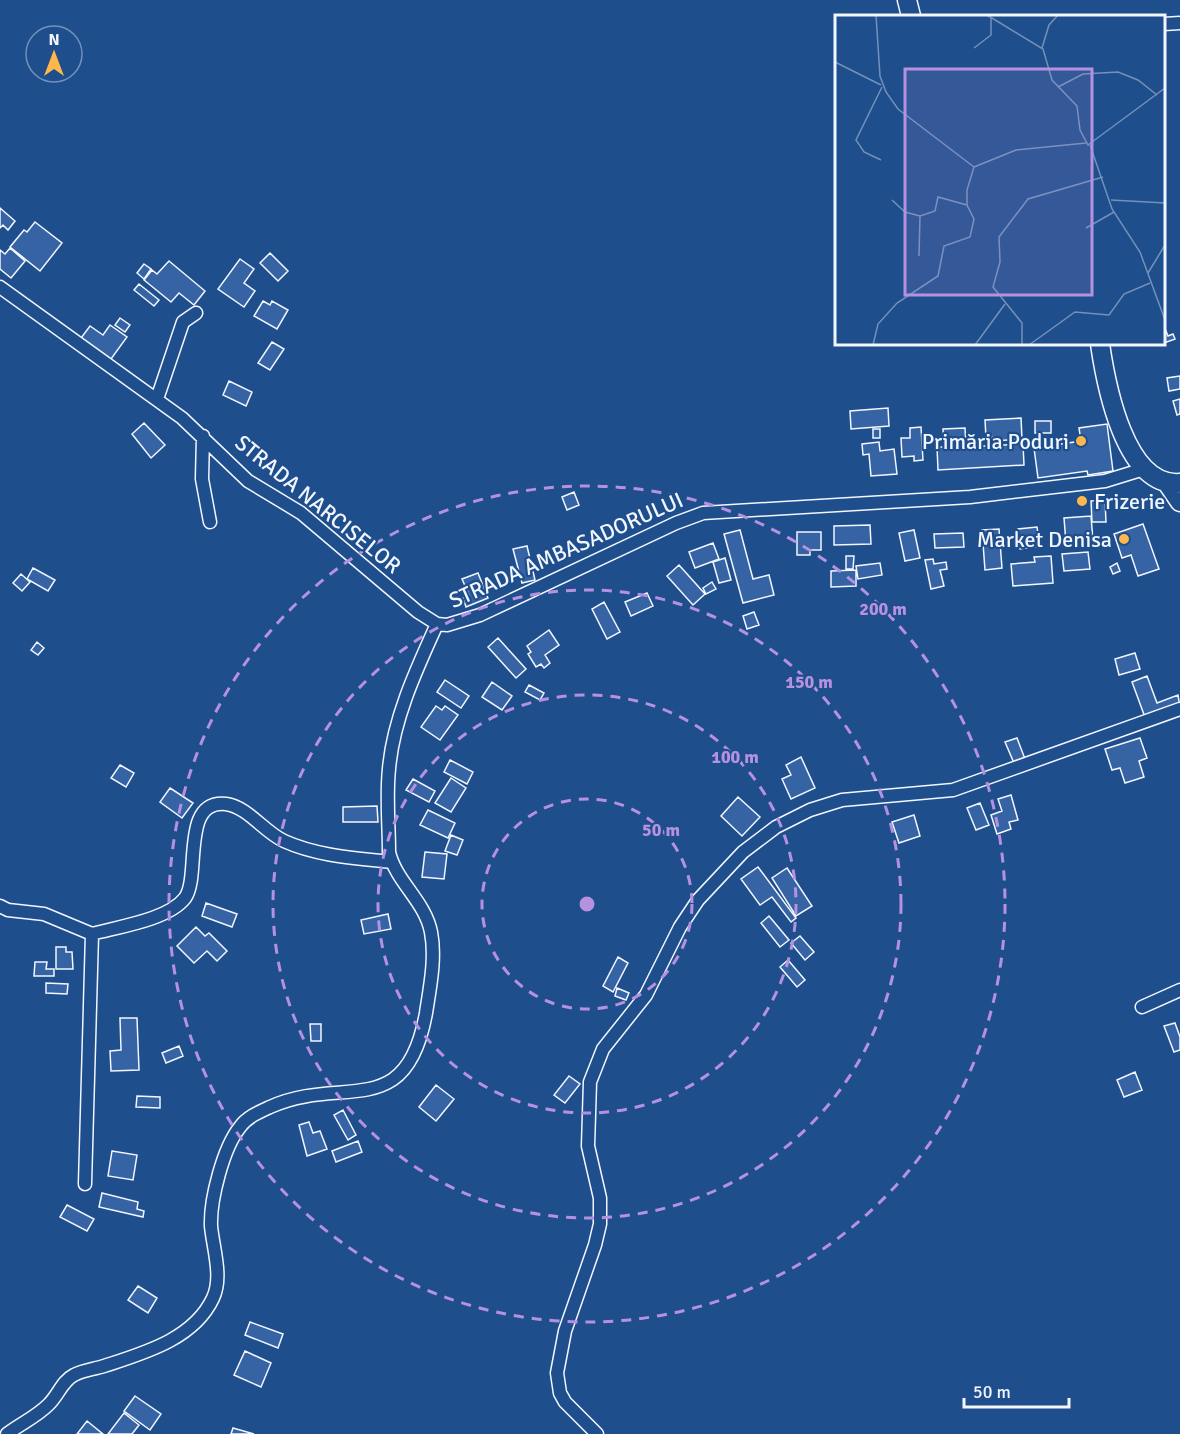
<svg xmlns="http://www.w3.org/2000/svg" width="1180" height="1434" font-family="Signika,sans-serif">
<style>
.building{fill:#3563a3;stroke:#f2f6ff;stroke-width:1.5}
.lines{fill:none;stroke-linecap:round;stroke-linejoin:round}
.street-casing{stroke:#f2f6ff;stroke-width:15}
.secondary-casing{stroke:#f2f6ff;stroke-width:21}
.street{stroke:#1f4e8c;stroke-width:12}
.secondary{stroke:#1f4e8c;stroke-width:18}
.ring{fill:none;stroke:#b691df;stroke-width:3;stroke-dasharray:10 8}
.poi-dot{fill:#ffb74d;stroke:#1f4e8c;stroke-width:2}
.labels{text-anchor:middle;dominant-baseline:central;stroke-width:4.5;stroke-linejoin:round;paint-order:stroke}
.poi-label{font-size:22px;fill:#f2f6ff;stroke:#1f4e8c;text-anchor:end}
.street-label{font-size:22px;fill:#f2f6ff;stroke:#1f4e8c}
.inset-road{fill:none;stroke:#7391ba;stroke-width:1.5}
.view{fill:#b691df;fill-opacity:0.15;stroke:#b691df;stroke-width:3}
.inset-edge{fill:none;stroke:#f2f6ff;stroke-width:3}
.centre{fill:#b691df;stroke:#1f4e8c;stroke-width:3}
.ring-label{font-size:18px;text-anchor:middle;font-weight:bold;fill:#b691df;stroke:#1f4e8c;stroke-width:4.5;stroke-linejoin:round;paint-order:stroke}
</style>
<rect width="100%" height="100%" fill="#1f4e8c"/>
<!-- building -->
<path class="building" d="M 0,208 L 15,221 L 8,230 L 3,225 L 0,228 Z
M 35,222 L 62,243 L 40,271 L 10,247 L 24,230 L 27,232 Z
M 10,248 L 25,261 L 11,278 L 0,269 L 0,250 L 5,254 Z
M 270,253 L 288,271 L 278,281 L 260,263 Z
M 240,259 L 254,269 L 244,283 L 255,291 L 244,307 L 218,289 Z
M 169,261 L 205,291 L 194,305 L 179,293 L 171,302 L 144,280 L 152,270 L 157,274 Z
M 144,264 L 151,269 L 144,279 L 137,273 Z
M 139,284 L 159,300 L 154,306 L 134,290 Z
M 263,301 L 270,305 L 272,301 L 288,310 L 277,329 L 254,316 Z
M 120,318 L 130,325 L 125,332 L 115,325 Z
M 110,325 L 127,337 L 111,359 L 81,338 L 90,326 L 103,335 Z
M 1164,326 L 1168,336 L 1173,334 L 1175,339 L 1164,343 Z
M 272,342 L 284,349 L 270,370 L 258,363 Z
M 1180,376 L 1180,389 L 1169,391 L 1167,378 Z
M 229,381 L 252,392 L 246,406 L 223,395 Z
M 1180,399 L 1180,414 L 1177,415 L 1173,401 Z
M 888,408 L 889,426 L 851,429 L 850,411 Z
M 1021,418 L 1022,439 L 994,441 L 993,437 L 986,438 L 985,420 Z
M 1035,421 L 1051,421 L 1051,433 L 1035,433 Z
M 144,423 L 165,445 L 151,458 L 132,434 Z
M 1107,424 L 1113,471 L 1088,475 L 1087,471 L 1038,478 L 1034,448 L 1081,441 L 1079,428 Z
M 921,427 L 923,460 L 914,461 L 914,456 L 902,457 L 901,438 L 910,438 L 910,428 Z
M 965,428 L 966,447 L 1023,444 L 1024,465 L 938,470 L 937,447 L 944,447 L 943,429 Z
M 873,429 L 880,429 L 880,438 L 873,438 Z
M 879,442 L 880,451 L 894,449 L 897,474 L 871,476 L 869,454 L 863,455 L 862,444 Z
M 574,492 L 579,505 L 567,510 L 562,497 Z
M 1105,500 L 1106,522 L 1092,522 L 1091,501 Z
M 1091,516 L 1093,541 L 1066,543 L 1064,518 Z
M 1143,524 L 1159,569 L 1138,576 L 1131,555 L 1122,558 L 1114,534 Z
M 870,525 L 871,544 L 834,545 L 834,526 Z
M 1037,527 L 1040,546 L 1020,549 L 1018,529 Z
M 999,529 L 1002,568 L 985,570 L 982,530 Z
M 740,530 L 753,579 L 769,575 L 774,595 L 743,603 L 724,534 Z
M 914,530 L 920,558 L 905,561 L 899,533 Z
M 797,532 L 821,532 L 821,550 L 810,550 L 810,555 L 797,555 Z
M 963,533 L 964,547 L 935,548 L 934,534 Z
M 713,543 L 719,559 L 695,568 L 689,552 Z
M 527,546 L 535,580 L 522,583 L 513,549 Z
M 1088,552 L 1090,569 L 1064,571 L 1062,554 Z
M 846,556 L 854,556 L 853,569 L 846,569 Z
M 1051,556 L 1053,583 L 1013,586 L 1011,564 L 1035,562 L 1034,557 Z
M 725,558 L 731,580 L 719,583 L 713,562 Z
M 933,559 L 934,564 L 946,562 L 947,569 L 940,570 L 944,586 L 931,589 L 925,560 Z
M 880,563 L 882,575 L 858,579 L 856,566 Z
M 1117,563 L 1120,571 L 1113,574 L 1110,567 Z
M 679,565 L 705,594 L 693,605 L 667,576 Z
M 33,568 L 55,580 L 48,591 L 27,579 Z
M 856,570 L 856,586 L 831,587 L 831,571 Z
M 478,573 L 488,598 L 466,607 L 463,598 L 469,595 L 462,579 Z
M 21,574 L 30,582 L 22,591 L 13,583 Z
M 712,582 L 716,589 L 706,594 L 703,588 Z
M 647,593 L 653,606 L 631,616 L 625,602 Z
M 604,602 L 620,632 L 607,639 L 592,609 Z
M 754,612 L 759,625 L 747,629 L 743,616 Z
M 549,630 L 559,645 L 545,655 L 550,663 L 544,668 L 541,664 L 536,667 L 528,654 L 531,652 L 527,646 Z
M 498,638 L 526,669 L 516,678 L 488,647 Z
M 37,642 L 44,648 L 38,655 L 31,650 Z
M 1135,653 L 1140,669 L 1119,675 L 1115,659 Z
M 1147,676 L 1157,703 L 1178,695 L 1180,708 L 1146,720 L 1132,682 Z
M 445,680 L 469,696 L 461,708 L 437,692 Z
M 492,682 L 512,696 L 502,710 L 482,697 Z
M 529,685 L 544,693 L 540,700 L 525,692 Z
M 436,706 L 442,710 L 445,706 L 458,715 L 440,740 L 421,727 Z
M 1017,738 L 1025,759 L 1014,763 L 1005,742 Z
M 1140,738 L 1147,758 L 1139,761 L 1144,777 L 1125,783 L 1120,768 L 1112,770 L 1105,749 Z
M 801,757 L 815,788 L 791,799 L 782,779 L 791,775 L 786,765 Z
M 450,760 L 473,772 L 467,784 L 444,772 Z
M 120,765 L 134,773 L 126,787 L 111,778 Z
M 451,778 L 466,788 L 451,812 L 435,803 Z
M 413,779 L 435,791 L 429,802 L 406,790 Z
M 170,788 L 193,803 L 182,818 L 160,802 Z
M 1011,795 L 1018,820 L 1009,822 L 1011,829 L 997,834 L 991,815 L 1002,811 L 998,799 Z
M 738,797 L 760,817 L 742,836 L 721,816 Z
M 980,803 L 989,825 L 976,830 L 967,808 Z
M 377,806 L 378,822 L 343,822 L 343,807 Z
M 428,810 L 455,823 L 448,838 L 420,825 Z
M 914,815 L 920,836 L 899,843 L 892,822 Z
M 451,835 L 463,840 L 457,855 L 445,851 Z
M 425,852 L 447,854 L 444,879 L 422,877 Z
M 758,867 L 796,918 L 791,922 L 772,897 L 760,905 L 741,879 Z
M 787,868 L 812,906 L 796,916 L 772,878 Z
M 206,903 L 237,914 L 232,927 L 202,916 Z
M 388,914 L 391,929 L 364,934 L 361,920 Z
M 769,916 L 789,940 L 780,947 L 761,923 Z
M 196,927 L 205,936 L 209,933 L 227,951 L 217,961 L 207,951 L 194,963 L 177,946 Z
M 800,936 L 814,952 L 805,960 L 791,943 Z
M 56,947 L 66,947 L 66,952 L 72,952 L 73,969 L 56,969 Z
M 618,957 L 628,963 L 613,992 L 603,986 Z
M 788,960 L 805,980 L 797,987 L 780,967 Z
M 35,962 L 47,962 L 46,969 L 54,969 L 54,976 L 34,976 Z
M 46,983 L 68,984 L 67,994 L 46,993 Z
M 617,988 L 629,993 L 626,1000 L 615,996 Z
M 120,1018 L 137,1018 L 139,1070 L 111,1071 L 110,1051 L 121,1050 Z
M 1175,1023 L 1180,1037 L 1180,1050 L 1174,1052 L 1164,1026 Z
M 310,1024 L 321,1024 L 321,1041 L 311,1041 Z
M 179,1046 L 183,1056 L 166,1063 L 162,1053 Z
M 1135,1072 L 1142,1090 L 1124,1097 L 1117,1080 Z
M 569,1076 L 580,1084 L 565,1103 L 554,1095 Z
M 436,1085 L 454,1099 L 436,1121 L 419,1107 Z
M 137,1096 L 160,1097 L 160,1108 L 136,1107 Z
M 343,1110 L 356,1135 L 348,1140 L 334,1115 Z
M 309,1122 L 313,1133 L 320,1131 L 327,1149 L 307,1156 L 299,1125 Z
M 358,1141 L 362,1152 L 336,1162 L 332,1151 Z
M 112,1151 L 137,1155 L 133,1180 L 108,1176 Z
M 102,1193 L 138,1202 L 137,1209 L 144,1211 L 143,1217 L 99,1207 Z
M 67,1205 L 94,1219 L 87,1231 L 60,1217 Z
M 138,1286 L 157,1298 L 148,1313 L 128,1300 Z
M 250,1322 L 283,1334 L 278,1348 L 245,1335 Z
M 245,1351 L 271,1363 L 261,1387 L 234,1375 Z
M 135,1396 L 161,1414 L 150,1430 L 124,1411 Z
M 124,1413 L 139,1425 L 132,1434 L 108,1434 Z
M 87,1421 L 103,1434 L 77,1434 Z
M 233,1428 L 254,1434 L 231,1434 Z"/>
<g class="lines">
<defs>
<path id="street" d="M 1164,24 L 1180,23
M 0,287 L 182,418 L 248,481 L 301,513 L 418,612 L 437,624 L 447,625 L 480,615 L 676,523 L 703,513 L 970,497 L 1105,481 L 1144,469
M 157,399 L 183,322 L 196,313
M 203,436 L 202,479 L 210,522
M 0,906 L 8,910 L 44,914 L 92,934
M 1142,1007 L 1180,990
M 85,1184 L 92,934 C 117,927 168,920 185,898 C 201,876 180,799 226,804 C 248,807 264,832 284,841 C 317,856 355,858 391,862
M 7,1434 C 20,1424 36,1417 48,1405 C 58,1396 62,1381 74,1375 C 83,1370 95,1369 104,1366 C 144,1353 194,1339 213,1298 C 223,1277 213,1248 211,1226 C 210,1200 223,1148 240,1127 C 247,1117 259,1112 270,1107 C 343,1074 406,1124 426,1013 C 430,987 436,958 431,932 C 425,901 396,882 389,852 C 389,825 386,796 389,769 C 393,719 417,668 437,624
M 597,1434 L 565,1402 L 560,1393 L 557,1373 L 565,1331 L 595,1245 L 600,1224 L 600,1198 L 588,1146 L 590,1082 L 603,1049 L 646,995 L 680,927 L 698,900 L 743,852 L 776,827 L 810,810 L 842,800 L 953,790 L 1180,709"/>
<path id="secondary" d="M 907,0 L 911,16
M 1100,344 C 1106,385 1125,488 1180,483
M 1167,483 L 1180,502"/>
</defs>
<!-- street casing -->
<use href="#street" class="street-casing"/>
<!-- secondary casing -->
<use href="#secondary" class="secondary-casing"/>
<!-- street -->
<use href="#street" class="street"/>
<!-- secondary -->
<use href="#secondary" class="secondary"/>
</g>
<!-- distance rings -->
<g class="ring">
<circle cx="587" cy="904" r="105"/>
<circle cx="587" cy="904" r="209"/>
<circle cx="587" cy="904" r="314"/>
<circle cx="587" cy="904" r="418"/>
</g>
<!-- markers -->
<g class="poi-dot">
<circle cx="1081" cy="441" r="6"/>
<circle cx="1082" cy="501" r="6"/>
<circle cx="1124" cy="539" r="6"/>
</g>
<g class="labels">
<!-- poi labels -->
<g class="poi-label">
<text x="1069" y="441">Primăria Poduri</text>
<text x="1094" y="501" text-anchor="start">Frizerie</text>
<text x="1112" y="539">Market Denisa</text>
</g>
<!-- street labels -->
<g class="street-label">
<text transform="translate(318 504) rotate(39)">STRADA NARCISELOR</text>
<text transform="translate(566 550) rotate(-24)">STRADA AMBASADORULUI</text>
</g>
</g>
<!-- overview -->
<g transform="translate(835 15)">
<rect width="330" height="330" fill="#1f4e8c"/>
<path class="inset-road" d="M 41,0 L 45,61 L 51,77 L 63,94 L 139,152M 152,0 L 208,34 L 217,65 L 242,91 L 245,115 L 253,130 L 330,73M 139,33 L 156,20 L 156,3M 207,33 L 214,10 L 223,0M 0,47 L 46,70M 223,72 L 248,59 L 283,57 L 303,65 L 322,80M 255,130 L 277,194 L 305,237 L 330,305M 46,145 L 29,137 L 21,125 L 47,72M 139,152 L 181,135 L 251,128M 57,185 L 70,197 L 85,201M 276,185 L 330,188M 251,213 L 279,197M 84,241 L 85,201 L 100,196 L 103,182 L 132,190M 313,258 L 330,230M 38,330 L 43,309 L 62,288 L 103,261 L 109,231 L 135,222 L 139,204 L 132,190 L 132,175 L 139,152M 140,330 L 170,289M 187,330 L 187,308 L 158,272 L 165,247 L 164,222 L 193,184 L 268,162M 194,330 L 240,297 L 274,300 L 289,279 L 315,268"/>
<path class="view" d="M 70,54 L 257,54 L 257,280 L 70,280 Z"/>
<rect width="330" height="330" class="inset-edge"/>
</g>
<circle cx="587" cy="904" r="9" class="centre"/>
<g class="ring-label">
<text x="883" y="615">200 m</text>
<text x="809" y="688">150 m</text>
<text x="735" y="763">100 m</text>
<text x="661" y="836">50 m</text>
</g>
<!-- north arrow -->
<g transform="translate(54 54)"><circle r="28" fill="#1f4e8c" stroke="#7391ba" stroke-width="1.5"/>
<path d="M0-4.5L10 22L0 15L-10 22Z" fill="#ffb74d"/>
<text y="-9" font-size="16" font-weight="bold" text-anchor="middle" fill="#f2f6ff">N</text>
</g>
<!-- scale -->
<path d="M964 1398v9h105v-9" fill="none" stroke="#f2f6ff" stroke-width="3"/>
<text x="973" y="1398" font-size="18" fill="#f2f6ff" stroke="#1f4e8c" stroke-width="4.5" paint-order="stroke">50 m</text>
</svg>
